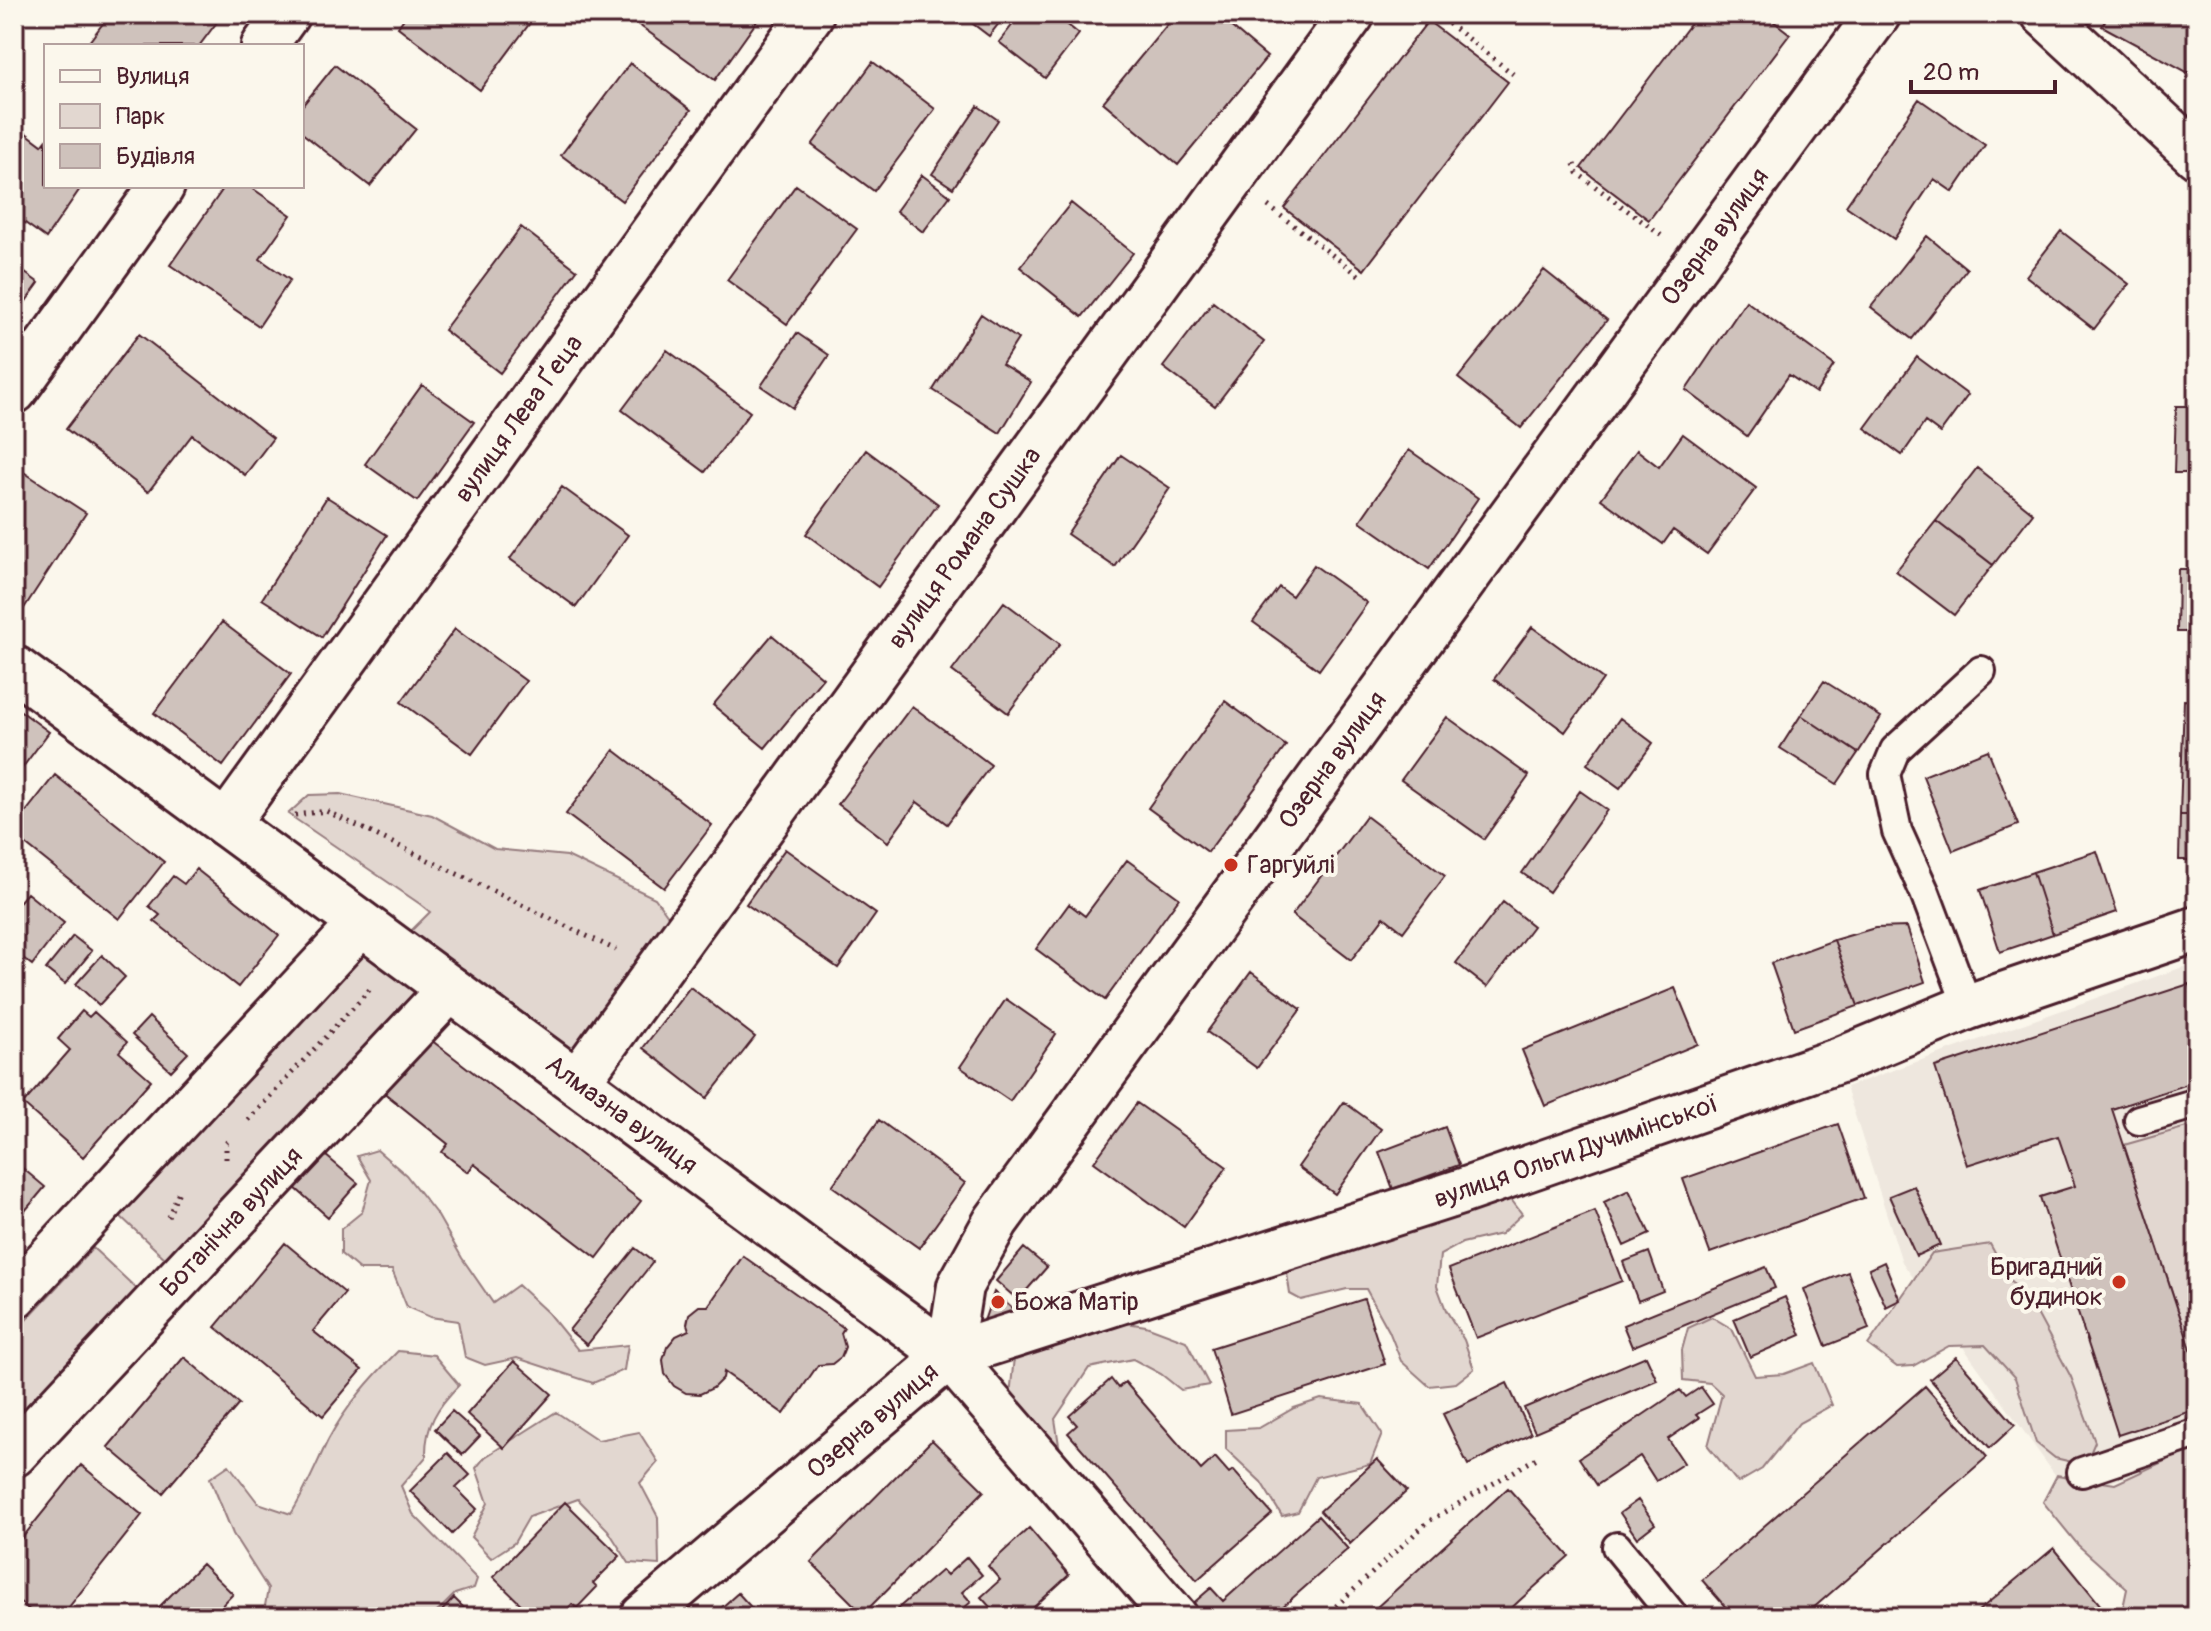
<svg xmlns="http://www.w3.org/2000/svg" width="2211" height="1631" font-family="Pangolin,sans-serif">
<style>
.built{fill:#eee7de}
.green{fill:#e2d7d0;stroke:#967b7e;stroke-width:2}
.building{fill:#cfc2bc;stroke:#4a1f2b;stroke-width:2}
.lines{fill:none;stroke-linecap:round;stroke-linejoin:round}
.lane-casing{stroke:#4a1f2b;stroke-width:34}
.street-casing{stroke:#4a1f2b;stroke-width:50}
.path{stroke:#4a1f2b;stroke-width:5;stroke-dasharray:2 6;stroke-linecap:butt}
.lane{stroke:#fbf7ec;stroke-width:28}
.street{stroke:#fbf7ec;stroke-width:44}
.poi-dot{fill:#c8321e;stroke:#fbf7ec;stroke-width:3}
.labels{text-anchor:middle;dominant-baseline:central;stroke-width:8;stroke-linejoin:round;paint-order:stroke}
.street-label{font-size:26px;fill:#4a1f2b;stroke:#fbf7ec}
.poi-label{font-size:26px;fill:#4a1f2b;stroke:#fbf7ec;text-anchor:start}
</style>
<rect width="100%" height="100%" fill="#fbf7ec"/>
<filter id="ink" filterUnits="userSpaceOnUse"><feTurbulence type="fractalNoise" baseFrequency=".0125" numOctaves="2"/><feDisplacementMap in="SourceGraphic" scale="16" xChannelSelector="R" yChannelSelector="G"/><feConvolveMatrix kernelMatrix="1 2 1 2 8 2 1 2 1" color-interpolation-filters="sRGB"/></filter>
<g filter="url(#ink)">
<!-- built -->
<path class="built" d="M 2197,962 L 2197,1450 L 2071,1497 L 1902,1262 L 1846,1087 Z"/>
<!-- green -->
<path class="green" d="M 340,794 L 432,815 L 495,849 L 567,856 L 655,898 L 697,956 L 656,993 L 607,1002 L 571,1053 L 411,931 L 430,912 L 420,904 L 288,814 L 309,795 Z
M 370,945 L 419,990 L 168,1261 L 119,1215 Z
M 2197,1124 L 2197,1368 L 2124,1145 Z
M 377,1150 L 406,1175 L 438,1216 L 462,1258 L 493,1303 L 518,1285 L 548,1313 L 578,1350 L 628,1345 L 624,1370 L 593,1383 L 517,1358 L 485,1365 L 465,1357 L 458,1321 L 430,1317 L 407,1307 L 392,1270 L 360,1270 L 341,1254 L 341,1229 L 362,1212 L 371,1180 L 357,1156 Z
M 1507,1194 L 1522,1214 L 1501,1234 L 1462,1243 L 1440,1255 L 1437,1286 L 1446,1310 L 1464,1340 L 1474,1369 L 1456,1383 L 1429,1386 L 1401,1361 L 1389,1331 L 1366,1289 L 1347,1289 L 1301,1300 L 1290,1294 L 1287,1273 L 1317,1256 L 1420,1218 L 1456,1217 Z
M 1990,1244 L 2009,1279 L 2034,1308 L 2071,1377 L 2095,1442 L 2085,1465 L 2055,1458 L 2036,1443 L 2015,1378 L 1985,1345 L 1949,1346 L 1913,1366 L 1897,1367 L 1868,1345 L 1932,1253 Z
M 93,1248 L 138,1290 L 14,1430 L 14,1333 Z
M 1712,1317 L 1732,1329 L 1755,1376 L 1784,1374 L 1814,1363 L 1832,1405 L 1799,1423 L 1762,1469 L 1738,1483 L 1708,1446 L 1722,1394 L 1710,1383 L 1683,1380 L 1682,1350 L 1688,1328 Z
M 1100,1319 L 1146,1326 L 1186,1341 L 1209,1385 L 1181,1390 L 1161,1374 L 1133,1359 L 1089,1368 L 1055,1419 L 1061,1458 L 1010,1396 L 1014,1357 Z
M 398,1351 L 434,1355 L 459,1385 C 437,1407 425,1426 426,1457 L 401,1486 L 413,1514 L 477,1579 L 474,1588 L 455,1594 L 432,1617 L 263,1617 L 268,1589 L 233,1534 L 210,1478 L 229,1465 L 258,1503 L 291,1514 C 306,1490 316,1465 328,1440 C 346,1406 371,1378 398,1351 Z
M 1321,1399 L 1362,1404 L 1382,1434 L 1370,1464 L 1316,1477 L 1298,1512 L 1282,1516 L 1261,1482 L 1226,1449 L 1226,1430 L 1259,1428 L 1294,1408 Z
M 556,1412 L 598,1440 L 639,1432 L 658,1462 L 640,1483 L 658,1517 L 659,1565 L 629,1563 L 608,1530 L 578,1499 L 529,1517 L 514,1543 L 491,1558 L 471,1537 L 488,1503 L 476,1468 L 485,1457 Z
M 2197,1446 L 2197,1617 L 2121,1617 L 2127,1589 L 2078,1545 L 2043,1502 L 2057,1475 L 2115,1484 Z"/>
<!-- building -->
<path class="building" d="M 110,14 L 223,14 L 199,46 L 86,46 Z
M 407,14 L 518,14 L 530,23 L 480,90 L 398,27 Z
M 647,14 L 762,14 L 715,80 L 639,25 Z
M 960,14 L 1006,14 L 989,36 Z
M 1021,14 L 1054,14 L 1079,34 L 1045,78 L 999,42 Z
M 1176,14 L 1216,14 L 1267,57 L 1178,165 L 1103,102 Z
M 1698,14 L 1764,14 L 1790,34 L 1649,220 L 1581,168 Z
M 2109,14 L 2197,14 L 2197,70 L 2194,76 L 2102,26 Z
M 1428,21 L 1508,82 L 1364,270 L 1284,208 Z
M 873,62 L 935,109 L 874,191 L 812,145 Z
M 630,63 L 691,110 L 622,201 L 561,155 Z
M 335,65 L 416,129 L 370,186 L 302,133 L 302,106 Z
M 1919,99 L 1985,145 L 1953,192 L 1934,179 L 1894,239 L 1846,206 Z
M 978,106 L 998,120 L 953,188 L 932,174 Z
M 14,124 L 42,145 L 46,140 L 46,186 L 82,186 L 46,238 L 14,215 Z
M 922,175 L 950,196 L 923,232 L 896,211 Z
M 796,185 L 857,229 L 787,324 L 727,280 Z
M 225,186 L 249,186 L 291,215 L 260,259 L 290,280 L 259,326 L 170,265 Z
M 1071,203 L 1133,253 L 1082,317 L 1020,267 Z
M 521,227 L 577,270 L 500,373 L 444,330 Z
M 2061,231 L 2129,284 L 2094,329 L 2026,276 Z
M 1927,236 L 1967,269 L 1912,339 L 1871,307 Z
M 14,265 L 39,283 L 14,318 Z
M 1544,270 L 1607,320 L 1521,428 L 1458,378 Z
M 1746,301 L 1834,365 L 1816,393 L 1789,375 L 1747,436 L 1686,390 Z
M 1213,302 L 1264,342 L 1215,406 L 1163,367 Z
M 981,314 L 1018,339 L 1002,364 L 1031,382 L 1000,433 L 933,390 Z
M 797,333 L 829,355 L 793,408 L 761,386 Z
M 139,334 L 273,438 L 245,475 L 192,435 L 148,492 L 66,429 Z
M 667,350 L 750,412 L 705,472 L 622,410 Z
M 1917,357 L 1968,395 L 1940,433 L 1925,422 L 1902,455 L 1865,428 Z
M 422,385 L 474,422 L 417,501 L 365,464 Z
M 2176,406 L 2197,406 L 2197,473 L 2174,473 Z
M 1683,434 L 1756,488 L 1707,554 L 1673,530 L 1663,544 L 1601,499 L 1637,450 L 1659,467 Z
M 866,450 L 938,504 L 878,587 L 806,534 Z
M 1409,450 L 1478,498 L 1429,569 L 1360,521 Z
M 1121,455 L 1170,488 L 1115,567 L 1067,534 Z
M 1977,468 L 2033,513 L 1993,565 L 1936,521 Z
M 22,471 L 86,513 L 19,616 L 14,613 L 14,483 Z
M 562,487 L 628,535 L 576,607 L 510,559 Z
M 327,497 L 387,535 L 322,637 L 262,599 Z
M 1936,521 L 1993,565 L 1954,615 L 1896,571 Z
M 1314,565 L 1367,603 L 1319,670 L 1253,622 L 1279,587 L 1292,596 Z
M 2178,569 L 2197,569 L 2197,632 L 2177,632 Z
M 1004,602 L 1060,644 L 1008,713 L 952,671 Z
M 222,622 L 291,674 L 223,766 L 154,713 Z
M 1532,627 L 1603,679 L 1565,732 L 1494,679 Z
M 455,629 L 526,681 L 472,754 L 401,702 Z
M 772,635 L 823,678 L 765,748 L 713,705 Z
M 1824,681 L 1881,717 L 1858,753 L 1801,715 Z
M 2184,700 L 2197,701 L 2197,815 L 2180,815 Z
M 1225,701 L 1286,746 L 1208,852 L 1148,808 Z
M 14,706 L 49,732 L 14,779 Z
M 912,706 L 991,765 L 947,824 L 917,802 L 888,842 L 838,804 Z
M 1801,715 L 1858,753 L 1837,784 L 1780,748 Z
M 1447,717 L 1529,776 L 1484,839 L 1401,780 Z
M 1620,718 L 1653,743 L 1620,788 L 1587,764 Z
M 614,750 L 712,825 L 664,888 L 566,814 Z
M 1988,750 L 2018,825 L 1953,851 L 1923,776 Z
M 55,775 L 164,862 L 119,919 L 14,835 L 14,827 Z
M 1580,791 L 1607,810 L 1549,892 L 1522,873 Z
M 2180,815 L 2197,815 L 2197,860 L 2179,860 Z
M 1366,816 L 1445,876 L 1403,932 L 1384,917 L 1351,960 L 1292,915 Z
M 785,849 L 876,914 L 838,968 L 746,904 Z
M 2097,851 L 2117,912 L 2053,934 L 2033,872 Z
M 1127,860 L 1179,898 L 1105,1000 L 1036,949 L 1069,904 L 1085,916 Z
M 196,869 L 279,935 L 238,987 L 154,921 L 160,915 L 149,906 L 173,876 L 184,884 Z
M 2033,872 L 2053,934 L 2000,952 L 1980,890 Z
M 27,893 L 64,923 L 32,965 L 14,951 L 14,908 Z
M 1503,902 L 1533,926 L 1487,987 L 1456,963 Z
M 1907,927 L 1925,982 L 1858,1006 L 1834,940 L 1875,928 Z
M 73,936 L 92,951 L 65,984 L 46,969 Z
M 1834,940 L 1858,1006 L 1794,1029 L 1771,963 Z
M 102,955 L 125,977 L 99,1005 L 76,984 Z
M 1251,972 L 1301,1009 L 1257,1068 L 1207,1032 Z
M 2189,984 L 2197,1010 L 2197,1081 L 2112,1109 L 2197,1368 L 2197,1409 L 2118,1435 L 2040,1197 L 2075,1186 L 2058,1136 L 1967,1165 L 1935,1067 Z
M 690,987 L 755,1037 L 707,1098 L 643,1048 Z
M 1675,988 L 1698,1044 L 1545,1106 L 1522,1050 Z
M 1006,999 L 1056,1034 L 1010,1101 L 960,1067 Z
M 82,1011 L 89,1017 L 94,1012 L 127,1042 L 119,1052 L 151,1080 L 83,1157 L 23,1104 L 70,1050 L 58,1039 Z
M 149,1017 L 188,1053 L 171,1071 L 132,1035 Z
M 431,1040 L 641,1201 L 597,1258 L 474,1164 L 468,1172 L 442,1152 L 448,1144 L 377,1087 L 394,1065 L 405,1073 Z
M 1344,1102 L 1381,1129 L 1335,1194 L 1298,1167 Z
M 1137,1103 L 1227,1167 L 1184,1227 L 1094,1162 Z
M 879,1120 L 965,1183 L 919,1248 L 832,1186 Z
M 1838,1124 L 1864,1198 L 1710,1253 L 1683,1179 Z
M 1445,1127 L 1459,1165 L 1393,1189 L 1379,1152 Z
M 318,1149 L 358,1183 L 328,1217 L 294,1187 Z
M 14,1161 L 45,1187 L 14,1224 Z
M 1914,1186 L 1940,1245 L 1916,1256 L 1889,1196 Z
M 1629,1190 L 1650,1234 L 1624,1246 L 1604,1202 Z
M 1595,1211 L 1622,1281 L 1476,1338 L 1449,1269 Z
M 285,1243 L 345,1293 L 313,1331 L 362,1370 L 323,1416 L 215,1327 Z
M 635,1248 L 653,1262 L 587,1345 L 569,1330 Z
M 1024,1248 L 1047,1267 L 1018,1300 L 996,1281 Z
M 1649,1252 L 1663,1291 L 1638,1301 L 1623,1262 Z
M 743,1256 L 844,1328 L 841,1333 L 845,1347 L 841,1357 L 832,1364 L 818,1365 L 784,1414 L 724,1372 L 723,1378 L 713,1388 L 700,1394 L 686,1393 L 674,1386 L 665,1374 L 663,1360 L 667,1347 L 676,1336 L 689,1330 L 687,1324 L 689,1314 L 699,1306 L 708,1306 Z
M 1884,1262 L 1900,1300 L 1886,1307 L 1869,1269 Z
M 1766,1267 L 1775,1288 L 1632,1347 L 1623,1325 Z
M 1848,1272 L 1869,1329 L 1826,1346 L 1804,1289 Z
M 994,1292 L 1016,1312 L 984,1321 Z
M 1785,1297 L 1801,1335 L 1750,1357 L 1734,1319 Z
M 1364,1299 L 1385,1364 L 1231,1414 L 1211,1348 Z
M 1646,1356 L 1657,1380 L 1535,1432 L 1524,1408 Z
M 184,1357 L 239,1404 L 163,1493 L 108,1447 Z
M 1956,1357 L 2015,1425 L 1990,1448 L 1930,1379 Z
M 514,1361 L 552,1394 L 504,1448 L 467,1414 Z
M 1111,1379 L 1118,1388 L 1125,1382 L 1201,1470 L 1215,1457 L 1229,1473 L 1233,1470 L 1272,1514 L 1197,1580 L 1068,1433 L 1077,1425 L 1069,1416 Z
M 1507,1383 L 1531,1434 L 1468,1465 L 1443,1414 Z
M 1925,1386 L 1987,1457 L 1803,1617 L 1734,1617 L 1702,1580 Z
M 1701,1387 L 1713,1404 L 1696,1415 L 1699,1418 L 1668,1439 L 1684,1463 L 1656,1481 L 1640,1456 L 1597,1485 L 1579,1458 L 1680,1390 L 1686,1397 Z
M 452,1411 L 480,1436 L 462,1455 L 435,1429 Z
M 932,1440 L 984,1491 L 863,1614 L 811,1562 Z
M 448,1453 L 470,1475 L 456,1488 L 477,1509 L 452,1534 L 410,1491 Z
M 1377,1459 L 1407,1491 L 1350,1544 L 1320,1511 Z
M 81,1465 L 142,1515 L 61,1617 L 38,1617 L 14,1597 L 14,1548 Z
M 1508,1488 L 1569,1556 L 1519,1601 L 1502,1617 L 1366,1617 Z
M 1638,1500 L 1655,1524 L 1637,1538 L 1620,1513 Z
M 565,1502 L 620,1556 L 593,1583 L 597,1587 L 577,1608 L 572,1604 L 560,1617 L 534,1617 L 493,1577 Z
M 1318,1516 L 1348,1549 L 1271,1617 L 1190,1617 L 1184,1611 L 1211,1588 L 1223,1601 Z
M 1029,1528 L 1069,1575 L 1023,1617 L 999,1617 L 981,1597 L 1000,1580 L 988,1566 Z
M 2054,1548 L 2110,1617 L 1971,1617 L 2019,1577 Z
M 967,1557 L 982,1575 L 962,1592 L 971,1602 L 964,1608 L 972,1617 L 888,1617 L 942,1570 L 947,1575 Z
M 202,1564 L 233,1594 L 211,1617 L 153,1617 L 151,1615 Z
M 738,1593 L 760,1617 L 711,1617 Z
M 454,1598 L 473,1617 L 436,1617 Z"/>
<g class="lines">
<defs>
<path id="lane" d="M 1968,1007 L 1925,893 L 1897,831 L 1885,774 L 1895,750 L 1981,671
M 2139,1120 L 2197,1103
M 2082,1472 L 2197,1433
M 1617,1547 L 1674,1617"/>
<g id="street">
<path d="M 2044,14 L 2197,156"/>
<path d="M 264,46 L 287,14"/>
<path d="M 14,391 L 162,186"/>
<path id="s1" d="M 14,668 L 949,1356 L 1175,1617"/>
<path id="s2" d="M 226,824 L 811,14"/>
<path id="s3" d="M 577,1082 L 1352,14"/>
<path d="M 14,1296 L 361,924"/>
<path id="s4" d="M 949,1356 L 1460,1192 L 1840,1060 L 1968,1007 L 2197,929"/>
<path id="s5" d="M 14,1454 L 450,989"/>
<path id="s6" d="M 643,1617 L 949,1356 L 960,1286 L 996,1221 L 1878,14"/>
</g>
</defs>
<!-- lane casing -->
<use href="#lane" class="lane-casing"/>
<!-- street casing -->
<use href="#street" class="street-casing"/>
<!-- path -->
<path class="path" d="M 1436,14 L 1513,74
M 1574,164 L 1577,173 L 1662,236
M 1268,206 L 1360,276
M 295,815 L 326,811 L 616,950
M 248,1120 L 372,987
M 226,1159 L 226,1143 L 230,1139
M 168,1217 L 180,1189
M 1324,1617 L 1429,1521 L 1540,1456"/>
<!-- lane -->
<use href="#lane" class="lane"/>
<!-- street -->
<use href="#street" class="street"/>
</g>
</g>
<!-- markers -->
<g class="poi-dot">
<circle cx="1231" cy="865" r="8"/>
<circle cx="2119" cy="1282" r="8"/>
<circle cx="998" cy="1302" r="8"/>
</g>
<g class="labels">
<!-- street labels -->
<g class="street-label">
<text stroke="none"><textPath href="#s6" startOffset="1766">Озерна вулиця</textPath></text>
<text stroke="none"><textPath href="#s2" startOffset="500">вулиця Лева Ґеца</textPath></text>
<text stroke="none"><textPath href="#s3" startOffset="660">вулиця Романа Сушка</textPath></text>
<text stroke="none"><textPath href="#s6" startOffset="1118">Озерна вулиця</textPath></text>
<text stroke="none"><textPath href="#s1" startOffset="754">Алмазна вулиця</textPath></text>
<text stroke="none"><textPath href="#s4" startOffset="660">вулиця Ольги Дучимінської</textPath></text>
<text stroke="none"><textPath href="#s5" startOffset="318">Ботанічна вулиця</textPath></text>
<text stroke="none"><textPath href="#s6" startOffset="302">Озерна вулиця</textPath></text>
</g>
<!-- poi labels -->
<g class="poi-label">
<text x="1247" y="865">Гаргуйлі</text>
<text x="2103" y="1267" text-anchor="end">Бригадний<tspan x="2103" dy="30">будинок</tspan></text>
<text x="1014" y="1302">Божа Матір</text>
</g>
</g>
<!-- margin -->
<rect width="2211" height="1631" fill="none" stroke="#fbf7ec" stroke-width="48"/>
<rect x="24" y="24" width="2163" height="1583" fill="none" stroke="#4a1f2b" stroke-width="3" filter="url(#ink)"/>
<!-- legend -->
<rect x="44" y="44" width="260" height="144" fill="#fbf7ec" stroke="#b4a19f" stroke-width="2"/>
<rect x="60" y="70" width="40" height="12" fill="#fbf7ec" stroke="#b4a19f" stroke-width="2"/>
<text x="116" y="84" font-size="24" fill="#4a1f2b">Вулиця</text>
<rect x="60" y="104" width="40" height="24" fill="#e2d7d0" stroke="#b4a19f" stroke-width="2"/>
<text x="116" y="124" font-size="24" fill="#4a1f2b">Парк</text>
<rect x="60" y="144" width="40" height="24" fill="#cfc2bc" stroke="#b4a19f" stroke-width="2"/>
<text x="116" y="164" font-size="24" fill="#4a1f2b">Будівля</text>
<!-- scale -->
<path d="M1911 80v12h144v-12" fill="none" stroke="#4a1f2b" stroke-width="4"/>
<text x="1923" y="80" font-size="24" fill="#4a1f2b" stroke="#fbf7ec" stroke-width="6" paint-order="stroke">20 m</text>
</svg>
